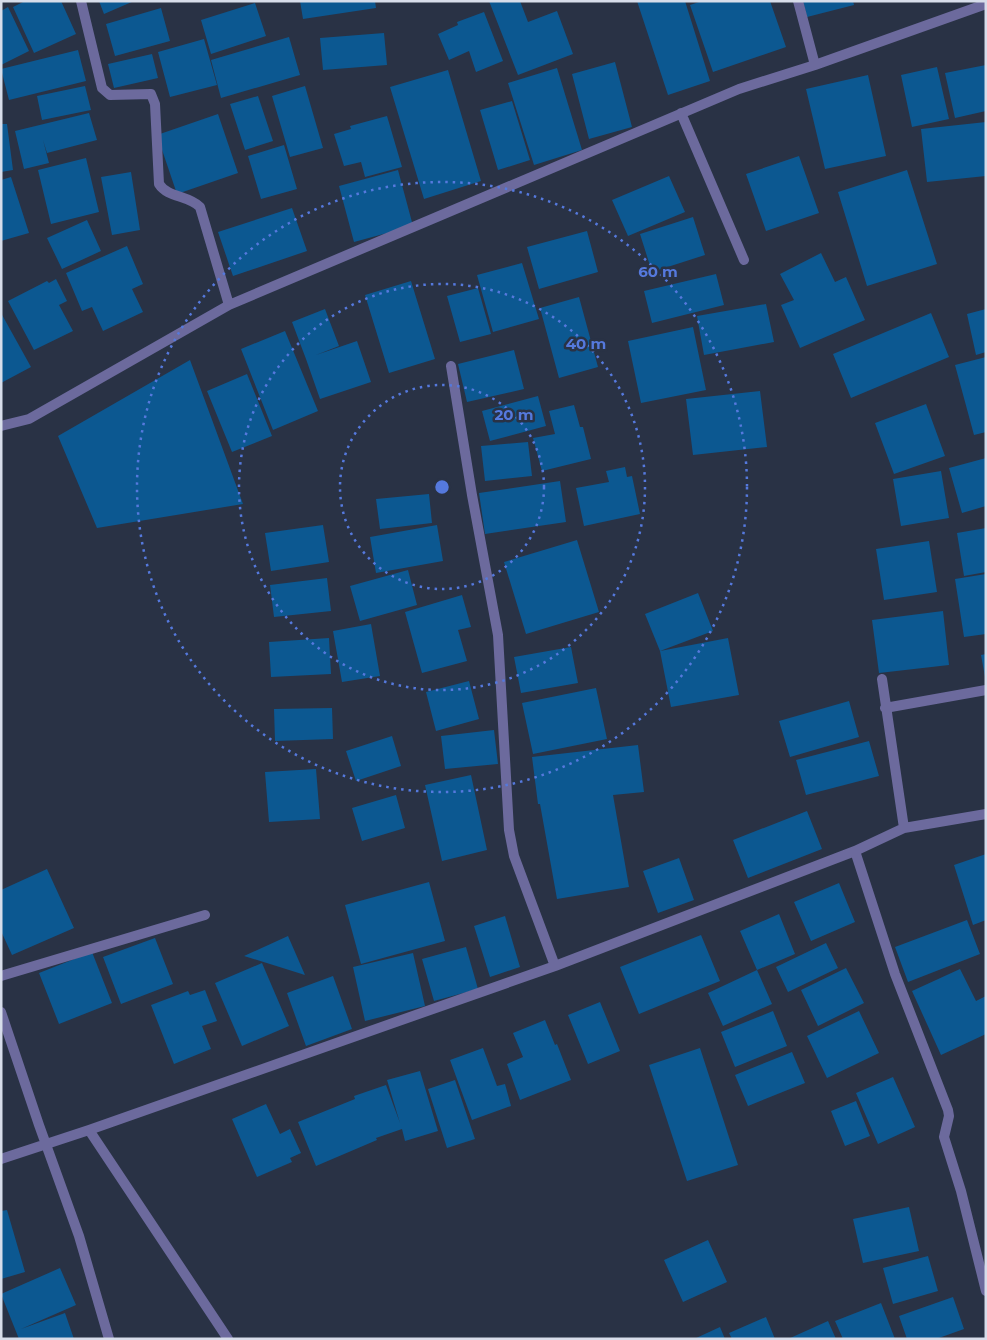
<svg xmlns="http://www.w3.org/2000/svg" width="987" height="1340" font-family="Montserrat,sans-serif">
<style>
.building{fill:#0c5891}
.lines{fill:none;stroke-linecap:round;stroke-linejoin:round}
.service{stroke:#6c6a9d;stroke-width:10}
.minor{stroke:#6c6a9d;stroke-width:10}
.ring{fill:none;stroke:#5579dd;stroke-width:2.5;stroke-dasharray:2.5 5}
.centre{fill:#5579dd;stroke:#293245;stroke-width:2.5}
.ring-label{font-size:15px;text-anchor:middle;font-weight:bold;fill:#5579dd;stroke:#293245;stroke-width:5;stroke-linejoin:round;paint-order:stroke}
</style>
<rect width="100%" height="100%" fill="#293245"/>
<!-- building -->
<path class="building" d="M 25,1 L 61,1 L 76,34 L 34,53 L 13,7 Z
M 99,1 L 134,1 L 104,14 Z
M 300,1 L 375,1 L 376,8 L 303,19 Z
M 489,1 L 520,1 L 528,22 L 557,11 L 573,54 L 518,75 Z
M 637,1 L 685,1 L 710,81 L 668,95 Z
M 702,1 L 770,1 L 786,47 L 713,72 L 690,5 Z
M 803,1 L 853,1 L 854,5 L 807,17 Z
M 255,3 L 266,36 L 211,54 L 201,20 Z
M 8,7 L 29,51 L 1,65 L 1,11 Z
M 161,8 L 170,41 L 115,56 L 106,24 Z
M 484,12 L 503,61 L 476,72 L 469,51 L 449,60 L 438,34 L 458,25 L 457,22 Z
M 384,33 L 387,65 L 323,70 L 320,38 Z
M 289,37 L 300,75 L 221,98 L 211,60 Z
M 204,39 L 217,85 L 170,97 L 158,52 Z
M 78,50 L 86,81 L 9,100 L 1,69 Z
M 152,54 L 158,78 L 114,88 L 108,64 Z
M 615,62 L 632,127 L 589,139 L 572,74 Z
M 986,65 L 986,111 L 955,118 L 945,73 Z
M 937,67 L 949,119 L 912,127 L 901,75 Z
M 557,68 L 582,150 L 534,165 L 508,83 Z
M 448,70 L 481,181 L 424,199 L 390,87 Z
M 868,75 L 886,156 L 825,169 L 806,89 Z
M 85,86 L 91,110 L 42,120 L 37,96 Z
M 305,86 L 323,148 L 290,157 L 272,96 Z
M 258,96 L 273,141 L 245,150 L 230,104 Z
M 512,101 L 530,160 L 498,170 L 480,110 Z
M 89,113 L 97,140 L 47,153 L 43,140 L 49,163 L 24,169 L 15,131 Z
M 218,114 L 238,173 L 177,194 L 157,135 Z
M 387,116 L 402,167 L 365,177 L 361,162 L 344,166 L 334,134 L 351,129 L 350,126 Z
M 986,122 L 986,176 L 927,182 L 921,129 Z
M 1,124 L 7,124 L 13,170 L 1,172 Z
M 284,145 L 297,189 L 261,199 L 248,156 Z
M 799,156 L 819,213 L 766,231 L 746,174 Z
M 86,158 L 99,212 L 51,224 L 38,170 Z
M 398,170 L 413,226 L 354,242 L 339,186 Z
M 907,170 L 937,264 L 867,286 L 838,192 Z
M 131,172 L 140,230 L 112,235 L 101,177 Z
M 669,176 L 685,212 L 628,236 L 612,200 Z
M 11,177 L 29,233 L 1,241 L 1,180 Z
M 292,208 L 307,251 L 233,276 L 218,232 Z
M 693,217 L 705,255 L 652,272 L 640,234 Z
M 87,220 L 101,251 L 62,269 L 47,238 Z
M 587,231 L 598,272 L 539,289 L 527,247 Z
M 127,246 L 143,284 L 132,289 L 143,312 L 103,331 L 92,307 L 82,311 L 66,273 Z
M 821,253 L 835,282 L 846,277 L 865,320 L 800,348 L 781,305 L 794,300 L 780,274 Z
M 522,263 L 539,319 L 493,332 L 477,275 Z
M 716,274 L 724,305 L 652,323 L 644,291 Z
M 56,279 L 67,301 L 59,305 L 73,331 L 34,350 L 8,301 L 47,281 L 49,283 Z
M 411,281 L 435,359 L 389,373 L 365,295 Z
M 478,288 L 491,334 L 460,342 L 447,296 Z
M 579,297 L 598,367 L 559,378 L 540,308 Z
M 766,304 L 774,342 L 704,355 L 697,316 Z
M 325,309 L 339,346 L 316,355 L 357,341 L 371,382 L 320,399 L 306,359 L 292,322 Z
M 986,309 L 986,352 L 976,355 L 967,314 Z
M 1,313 L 31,367 L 1,383 Z
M 931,313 L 949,357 L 851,398 L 833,354 Z
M 693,327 L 706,390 L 641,403 L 628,341 Z
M 285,331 L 318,411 L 273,430 L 241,349 Z
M 514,350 L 524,389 L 467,402 L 458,364 Z
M 986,357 L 986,432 L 974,435 L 955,365 Z
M 190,360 L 243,504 L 97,528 L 58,436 Z
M 247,374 L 272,436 L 232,452 L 207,391 Z
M 760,391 L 767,447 L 693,455 L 686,399 Z
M 538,396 L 546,426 L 490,441 L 482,411 Z
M 926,404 L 945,456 L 894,474 L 875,423 Z
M 574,405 L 580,427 L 583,427 L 591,459 L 542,471 L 533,438 L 555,434 L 549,411 Z
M 528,442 L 532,476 L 485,481 L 481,446 Z
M 986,458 L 986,506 L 962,513 L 949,468 Z
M 625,467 L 627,477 L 632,476 L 640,514 L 584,526 L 576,488 L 609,482 L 606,471 Z
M 941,471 L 949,518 L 901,526 L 893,479 Z
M 560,481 L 566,522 L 485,534 L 479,493 Z
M 429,494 L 432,523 L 380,529 L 376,499 Z
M 323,525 L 329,562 L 271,571 L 265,533 Z
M 437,525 L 443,561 L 376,573 L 370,537 Z
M 986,528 L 986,572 L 964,576 L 957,533 Z
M 577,540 L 599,612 L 526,634 L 504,562 Z
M 929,541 L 937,592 L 884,600 L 876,549 Z
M 408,570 L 417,605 L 360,621 L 350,586 Z
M 986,574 L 986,634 L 964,637 L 955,579 Z
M 327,578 L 331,611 L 274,617 L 270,585 Z
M 698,593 L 713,631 L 660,651 L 645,614 Z
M 462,595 L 471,627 L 458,630 L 467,661 L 422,673 L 405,612 Z
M 943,611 L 949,665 L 879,673 L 872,620 Z
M 371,624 L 380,676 L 342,682 L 333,631 Z
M 329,638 L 331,674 L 271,677 L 269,642 Z
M 728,638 L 739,695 L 671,707 L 660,651 Z
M 571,647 L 578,683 L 521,693 L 514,657 Z
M 986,654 L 986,677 L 985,677 L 981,655 Z
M 469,681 L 479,719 L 436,731 L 426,692 Z
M 596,688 L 607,739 L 533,754 L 522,703 Z
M 849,701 L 859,737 L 790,757 L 779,721 Z
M 332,708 L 333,739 L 275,741 L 274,709 Z
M 494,730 L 498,764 L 445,769 L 441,736 Z
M 392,736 L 401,766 L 356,781 L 346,751 Z
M 869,741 L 879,776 L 806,795 L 796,760 Z
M 638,745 L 644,792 L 613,795 L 629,887 L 557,899 L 540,804 L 538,804 L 532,757 Z
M 316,769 L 320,819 L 269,822 L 265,772 Z
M 471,775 L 487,850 L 442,861 L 425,785 Z
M 396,795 L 405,828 L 362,841 L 352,808 Z
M 807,811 L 822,849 L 748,878 L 733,840 Z
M 986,854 L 986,920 L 973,925 L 954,865 Z
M 679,858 L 694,900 L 658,913 L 643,871 Z
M 47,869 L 74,928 L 12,955 L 1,931 L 1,890 Z
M 429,882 L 445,941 L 361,964 L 345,905 Z
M 839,883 L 855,922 L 811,941 L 794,902 Z
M 779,914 L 795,954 L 757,970 L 740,931 Z
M 505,916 L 520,967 L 490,977 L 474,926 Z
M 967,920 L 980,954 L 908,982 L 895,947 Z
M 701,935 L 720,981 L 639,1014 L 620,967 Z
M 288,936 L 305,975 L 244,956 Z
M 155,938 L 173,984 L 121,1004 L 103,957 Z
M 826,943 L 838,968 L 788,992 L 776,967 Z
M 466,947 L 478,989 L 434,1001 L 422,959 Z
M 92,952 L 112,1003 L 59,1024 L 39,973 Z
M 413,953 L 425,1006 L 365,1021 L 353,967 Z
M 262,963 L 289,1026 L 242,1046 L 215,983 Z
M 846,968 L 864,1003 L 818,1026 L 801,990 Z
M 960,969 L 976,1001 L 986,996 L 986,1034 L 941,1055 L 912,991 Z
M 757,970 L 772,1004 L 723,1026 L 708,993 Z
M 333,976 L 352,1029 L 306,1046 L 287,993 Z
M 205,990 L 217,1021 L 202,1026 L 211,1049 L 174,1064 L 151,1005 L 188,991 L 190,995 Z
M 600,1002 L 620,1051 L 588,1064 L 568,1015 Z
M 773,1011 L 787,1046 L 735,1067 L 721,1032 Z
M 859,1011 L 879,1053 L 827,1078 L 807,1036 Z
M 545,1020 L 555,1045 L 557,1044 L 571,1080 L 520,1100 L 507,1064 L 523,1057 L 513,1033 Z
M 483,1048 L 497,1086 L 505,1084 L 511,1106 L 472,1120 L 450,1060 Z
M 700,1048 L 738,1165 L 687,1181 L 649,1065 Z
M 792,1052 L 805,1083 L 748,1106 L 735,1075 Z
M 420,1071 L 438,1131 L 405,1141 L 402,1129 L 376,1138 L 377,1140 L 316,1166 L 298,1122 L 355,1099 L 354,1096 L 386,1085 L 400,1123 L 387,1080 Z
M 893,1077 L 915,1127 L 878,1144 L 856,1093 Z
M 455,1080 L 475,1139 L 447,1148 L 428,1089 Z
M 856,1101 L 870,1136 L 845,1146 L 831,1111 Z
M 266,1104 L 280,1134 L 290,1129 L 301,1153 L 290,1158 L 292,1162 L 257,1177 L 232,1119 Z
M 909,1207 L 919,1251 L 863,1263 L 853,1219 Z
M 7,1210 L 25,1272 L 1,1279 L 1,1211 Z
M 708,1240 L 727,1282 L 683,1302 L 664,1260 Z
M 928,1256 L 938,1291 L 893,1304 L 883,1268 Z
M 60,1268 L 76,1305 L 21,1329 L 65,1313 L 74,1339 L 19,1339 L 1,1294 Z
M 953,1297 L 964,1329 L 936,1339 L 907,1339 L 899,1316 Z
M 881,1303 L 895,1339 L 843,1339 L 835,1321 Z
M 766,1317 L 775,1339 L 732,1339 L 729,1333 Z
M 828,1321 L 836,1339 L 788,1339 Z
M 720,1327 L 725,1339 L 694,1339 Z"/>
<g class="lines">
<!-- service -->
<path class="service" d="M 1,976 L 205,915"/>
<!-- minor -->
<path class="minor" d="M 81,1 L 102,88 L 110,95 L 151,94 L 155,104 L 159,184 C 168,198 188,195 200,207 L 229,305
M 798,1 L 815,65
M 681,113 L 744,260
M 451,366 L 472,495 L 498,635 L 509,830 L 514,856 L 555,966
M 1,426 L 29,419 L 229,305 L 739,89 L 815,65 L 986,4
M 882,679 L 904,828
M 885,708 L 986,690
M 855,851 L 895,974 L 948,1110 L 949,1116 L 944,1137 L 961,1191 L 986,1291
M 1,1012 L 39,1125 L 79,1236 L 109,1339
M 89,1130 L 228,1339
M 1,1159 L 89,1130 L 555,966 L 855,851 L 904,828 L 986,814"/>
</g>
<!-- distance rings -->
<g class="ring">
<circle cx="442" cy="487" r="102"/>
<circle cx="442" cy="487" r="203"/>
<circle cx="442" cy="487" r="305"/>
</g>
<circle cx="442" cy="487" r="8" class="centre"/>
<g class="ring-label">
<text x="658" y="277">60 m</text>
<text x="586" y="349">40 m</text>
<text x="514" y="420">20 m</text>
</g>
<!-- border -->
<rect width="987" height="1340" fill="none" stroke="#d7ddea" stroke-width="5"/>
</svg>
